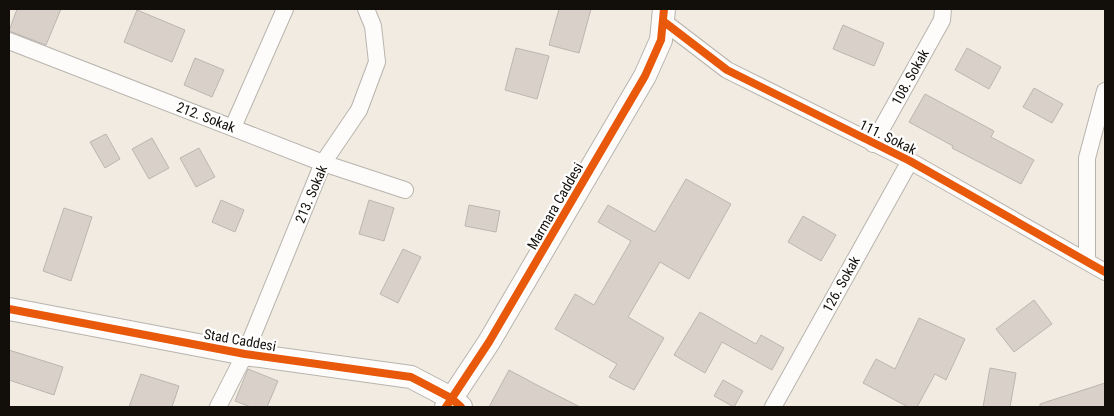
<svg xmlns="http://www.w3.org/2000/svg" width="1114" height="416" font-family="'Roboto Condensed',sans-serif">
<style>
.building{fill:#d9d0c9;stroke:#bcb6b0}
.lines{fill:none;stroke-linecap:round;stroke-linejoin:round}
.street-casing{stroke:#b8b4ad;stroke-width:18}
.secondary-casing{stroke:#b8b4ad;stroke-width:24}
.street{stroke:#fdfcfb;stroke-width:16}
.secondary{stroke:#fdfcfb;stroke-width:22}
.cycleway-casing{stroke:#fff;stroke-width:11}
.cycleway{stroke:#e8590c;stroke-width:8}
.labels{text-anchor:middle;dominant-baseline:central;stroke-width:4.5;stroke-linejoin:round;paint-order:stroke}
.street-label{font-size:14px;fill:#120e09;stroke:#fff}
</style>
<rect width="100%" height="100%" fill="#f1ebe2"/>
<!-- building -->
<path class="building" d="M 17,9 L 61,9 L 46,45 L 9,31 Z
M 559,9 L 591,9 L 579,53 L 549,45 Z
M 137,10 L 185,30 L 172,62 L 124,42 Z
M 843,25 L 884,43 L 874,66 L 833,49 Z
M 516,48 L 549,56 L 537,99 L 505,90 Z
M 967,48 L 1001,67 L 989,89 L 955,70 Z
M 195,58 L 224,70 L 212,97 L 184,85 Z
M 1034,88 L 1063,104 L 1052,123 L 1023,107 Z
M 925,94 L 994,131 L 991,137 L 1034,160 L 1021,184 L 952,148 L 953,146 L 909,122 Z
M 106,134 L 120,159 L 105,168 L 90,142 Z
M 152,138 L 169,168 L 149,179 L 132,149 Z
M 199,148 L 215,177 L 196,187 L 180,158 Z
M 686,179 L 731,204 L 689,279 L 660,262 L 628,317 L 664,338 L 634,390 L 609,377 L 617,364 L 555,329 L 575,294 L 594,305 L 631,241 L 598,222 L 608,205 L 655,232 Z
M 221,200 L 244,210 L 235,232 L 212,222 Z
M 369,200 L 394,208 L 384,241 L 359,234 Z
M 469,205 L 500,211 L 496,232 L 465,226 Z
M 64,208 L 92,217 L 71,281 L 43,271 Z
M 803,216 L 836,235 L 821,261 L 788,242 Z
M 403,249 L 421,257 L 398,303 L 380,294 Z
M 1034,300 L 1052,324 L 1014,352 L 996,329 Z
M 700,312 L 756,344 L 761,335 L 784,348 L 772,370 L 722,342 L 705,373 L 674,355 Z
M 919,318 L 965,339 L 946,380 L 935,374 L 917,407 L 908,407 L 863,383 L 876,359 L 895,369 Z
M 9,350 L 63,367 L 54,395 L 9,380 Z
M 990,368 L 1016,373 L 1010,407 L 983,407 Z
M 248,369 L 278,381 L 267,407 L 251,407 L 235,401 Z
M 509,370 L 537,385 L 580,407 L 489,407 Z
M 141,374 L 179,386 L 172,407 L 129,407 Z
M 723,380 L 743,391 L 734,407 L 714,396 Z
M 1105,383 L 1105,407 L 1040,407 L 1040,404 Z"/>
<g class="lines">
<defs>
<path id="street" d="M 663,21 L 727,70 L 910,161 L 1105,272
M 9,41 L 323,163 L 405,190
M 233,127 L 285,9
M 873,144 L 942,20 L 943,9
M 1087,260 L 1087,158 L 1105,91
M 218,407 L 245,354 L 323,163 L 359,110 L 377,62 L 373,26 L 366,9
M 773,407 L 910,161"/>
<path id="secondary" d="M 9,309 L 245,354 L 411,377 L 451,398 L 461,407
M 446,407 L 489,342 L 645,76 L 661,40 L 664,9"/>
</defs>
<!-- street casing -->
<use href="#street" class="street-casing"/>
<!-- secondary casing -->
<use href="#secondary" class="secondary-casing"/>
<!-- street -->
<use href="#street" class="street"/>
<!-- secondary -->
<use href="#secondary" class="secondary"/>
<defs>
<path id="cycleway" d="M 663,21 L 727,70 L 910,161 L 1105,272
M 9,309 L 245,354 L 411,377 L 451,398 L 461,407
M 446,407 L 489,342 L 645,76 L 661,40 L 664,9"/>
</defs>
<!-- cycleway casing -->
<use href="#cycleway" class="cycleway-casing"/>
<!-- cycleway -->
<use href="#cycleway" class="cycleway"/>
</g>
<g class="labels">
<!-- street labels -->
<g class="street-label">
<text transform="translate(910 77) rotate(-61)">108. Sokak</text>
<text transform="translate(206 117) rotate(21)">212. Sokak</text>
<text transform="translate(888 137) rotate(26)">111. Sokak</text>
<text transform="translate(311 194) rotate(-67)">213. Sokak</text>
<text transform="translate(555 206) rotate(-60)">Marmara Caddesi</text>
<text transform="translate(841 284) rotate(-61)">126. Sokak</text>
<text transform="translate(240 340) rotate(10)">Stad Caddesi</text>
</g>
</g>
<!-- border -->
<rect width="1114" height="416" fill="none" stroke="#120e09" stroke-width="20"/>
</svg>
